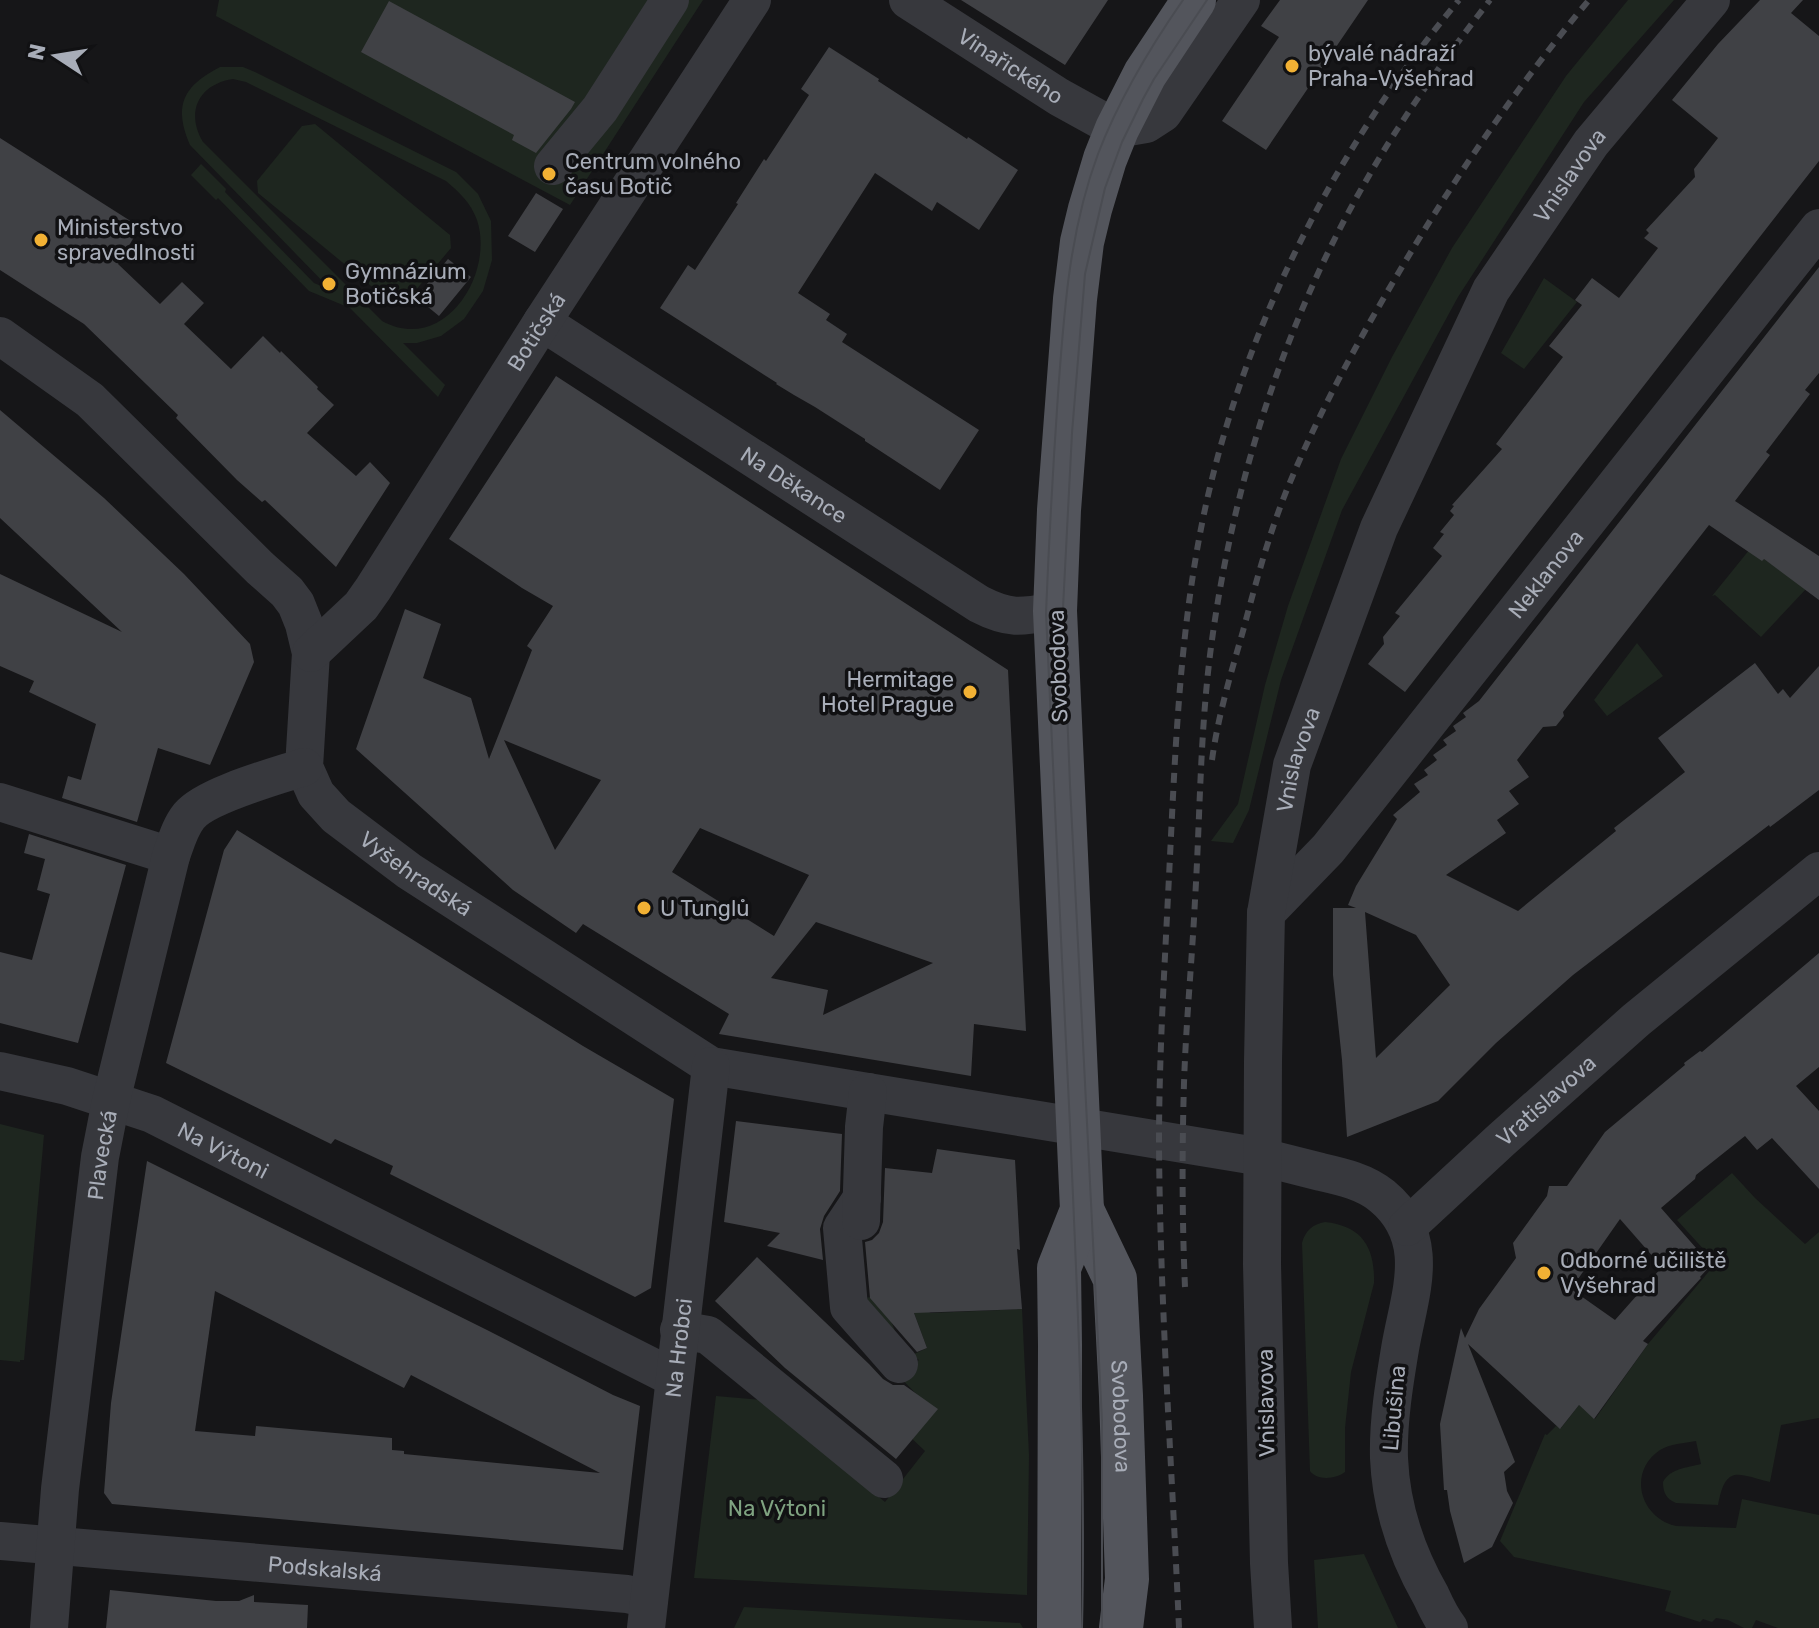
<svg xmlns="http://www.w3.org/2000/svg" width="1819" height="1628" font-family="Rubik,sans-serif">
<style>
.green{fill:#1e261f;fill-rule:evenodd}
.building{fill:#404145;fill-rule:evenodd}
.lines{fill:none;stroke-linecap:round;stroke-linejoin:round}
.minor{stroke:#37383d;stroke-width:38}
.major{stroke:#53555c;stroke-width:44}
.tram{stroke:#4a4c52;stroke-width:2}
.rail{stroke:#4a4c52;stroke-width:6;stroke-dasharray:10 8;stroke-linecap:butt}
.poi-dot{fill:#f2b134;stroke:#111113;stroke-width:3}
.labels{text-anchor:middle;dominant-baseline:central;stroke-width:7;stroke-linejoin:round;paint-order:stroke}
.poi-label{font-size:22px;fill:#a8adb8;stroke:#111113;text-anchor:start}
.street-label{font-size:22px;fill:#a8adb8;stroke:#111113}
.park-label{font-size:22px;fill:#7fa381;stroke:#111113}
</style>
<rect width="100%" height="100%" fill="#161618"/>
<!-- green -->
<path class="green" d="M 219,0 L 703,0 L 570,205 L 216,16 Z
M 1628,0 L 1674,0 L 1584,102 L 1458,297 L 1342,510 L 1281,680 L 1249,810 L 1233,843 L 1211,841 L 1238,804 L 1265,685 L 1288,606 L 1341,459 L 1392,357 L 1452,248 L 1566,76 Z
M 220,67 L 243,67 L 255,72 L 456,172 L 478,194 L 491,221 L 492,260 L 483,291 L 464,319 L 441,336 L 417,343 L 403,343 L 445,385 L 438,397 L 350,308 L 309,291 L 218,198 L 216,200 L 191,175 L 201,164 L 226,189 L 225,192 L 314,283 L 331,290 L 190,145 C 173,106 183,86 220,67 ZM 233,79 L 246,82 L 446,181 C 459,192 471,203 477,220 C 495,274 444,355 382,321 L 203,142 C 185,112 199,84 233,79 Z
M 315,124 L 450,235 L 451,248 L 405,303 L 393,304 L 258,193 L 257,181 L 302,126 Z
M 1544,278 L 1577,302 L 1524,369 L 1501,353 Z
M 1750,549 L 1806,589 L 1761,637 L 1715,595 L 1712,596 Z
M 1637,643 L 1663,676 L 1607,716 L 1594,700 Z
M 0,1124 L 44,1135 L 24,1360 L 20,1360 L 20,1362 L 0,1360 Z
M 1732,1173 L 1755,1198 L 1805,1244 L 1819,1232 L 1819,1418 L 1781,1425 L 1770,1482 C 1737,1474 1726,1464 1718,1505 L 1676,1503 C 1666,1499 1663,1492 1663,1482 C 1671,1468 1686,1468 1701,1464 L 1696,1441 C 1684,1443 1670,1444 1660,1450 C 1627,1472 1640,1518 1676,1526 L 1736,1528 L 1742,1499 L 1819,1515 L 1819,1628 L 1778,1628 L 1756,1620 L 1752,1628 L 1744,1628 L 1728,1620 L 1716,1618 L 1712,1622 L 1703,1619 L 1700,1622 L 1665,1611 L 1671,1591 L 1514,1557 L 1500,1541 L 1545,1434 L 1547,1435 L 1556,1426 L 1561,1428 L 1579,1405 L 1595,1419 L 1648,1344 L 1716,1263 L 1677,1220 Z
M 1325,1222 C 1362,1226 1375,1247 1374,1283 L 1351,1372 L 1345,1428 L 1345,1472 C 1336,1479 1317,1481 1310,1471 L 1302,1243 C 1305,1231 1313,1224 1325,1222 Z
M 881,1295 L 905,1357 L 913,1364 L 919,1360 L 912,1355 L 927,1348 L 913,1310 L 928,1309 L 930,1313 L 1022,1309 L 1029,1455 L 1027,1595 L 694,1578 L 716,1396 L 762,1400 L 885,1502 L 925,1451 L 907,1434 L 927,1405 L 847,1323 L 860,1299 Z
M 1364,1554 L 1398,1628 L 1318,1628 L 1314,1560 Z
M 744,1607 L 1020,1623 L 1023,1628 L 734,1628 Z"/>
<!-- building -->
<path class="building" d="M 961,0 L 1108,0 L 1065,65 Z
M 1280,0 L 1368,0 L 1266,150 L 1222,121 L 1279,37 L 1261,26 Z
M 1760,0 L 1803,0 L 1791,13 L 1819,36 L 1819,161 L 1405,692 L 1368,664 L 1384,644 L 1383,637 L 1400,616 L 1395,613 L 1442,556 L 1433,548 L 1444,534 L 1440,532 L 1454,515 L 1450,511 L 1454,506 L 1452,505 L 1502,449 L 1496,444 L 1563,357 L 1549,346 L 1582,305 L 1575,300 L 1592,278 L 1619,298 L 1658,248 L 1644,238 L 1649,233 L 1646,230 L 1695,177 L 1694,169 L 1718,138 L 1672,100 L 1718,44 Z
M 389,1 L 575,102 L 571,109 L 536,153 L 512,140 L 514,135 L 361,52 Z
M 829,47 L 879,79 L 878,81 L 967,139 L 968,137 L 1018,170 L 979,230 L 937,202 L 932,211 L 875,173 L 798,293 L 830,314 L 826,320 L 847,334 L 842,342 L 979,430 L 940,490 L 865,441 L 865,439 L 815,407 L 794,395 L 776,384 L 777,383 L 660,308 L 688,265 L 695,270 L 738,204 L 736,203 L 764,159 L 766,161 L 809,95 L 801,89 Z
M 0,138 L 140,227 L 118,264 L 160,304 L 182,282 L 204,303 L 184,324 L 231,369 L 263,336 L 280,353 L 281,351 L 318,387 L 317,389 L 334,405 L 307,433 L 356,476 L 370,462 L 390,483 L 336,567 L 265,500 L 262,502 L 237,480 L 176,418 L 178,415 L 84,324 L 0,270 Z
M 536,193 L 563,209 L 535,252 L 508,236 Z
M 448,259 L 471,277 L 439,316 L 416,297 Z
M 1819,267 L 1819,373 L 1805,390 L 1810,394 L 1766,452 L 1770,455 L 1735,501 L 1819,556 L 1819,600 L 1764,559 L 1762,561 L 1709,525 L 1581,689 L 1563,712 L 1564,716 L 1556,726 L 1543,727 L 1517,760 L 1529,777 L 1509,791 L 1519,804 L 1497,820 L 1506,833 L 1446,875 L 1518,911 L 1616,831 L 1614,828 L 1685,772 L 1658,738 L 1755,663 L 1778,694 L 1783,689 L 1790,698 L 1819,666 L 1819,790 L 1770,827 L 1769,825 L 1573,975 L 1496,1043 L 1438,1101 L 1347,1137 L 1342,1060 L 1333,975 L 1333,908 L 1356,908 L 1348,905 L 1356,886 L 1397,819 L 1393,815 L 1420,792 L 1414,784 L 1428,775 L 1424,770 L 1437,760 L 1433,755 L 1447,745 L 1443,740 L 1456,731 L 1453,726 L 1466,717 L 1463,713 L 1479,701 ZM 1365,912 L 1416,935 L 1450,985 L 1376,1058 Z
M 556,376 L 1008,670 L 1026,1031 L 974,1024 L 971,1076 L 719,1034 L 729,1014 L 583,924 L 576,933 L 513,890 L 356,749 L 405,609 L 441,624 L 423,678 L 471,698 L 489,759 L 532,650 L 527,646 L 553,606 L 522,588 L 449,539 ZM 504,740 L 601,780 L 555,850 ZM 700,828 L 809,875 L 774,936 L 672,872 ZM 816,922 L 933,963 L 823,1015 L 828,990 L 771,978 Z
M 0,410 L 104,498 L 184,574 L 250,644 L 254,662 L 210,765 L 158,748 L 137,822 L 62,798 L 68,776 L 81,780 L 96,724 L 29,692 L 34,681 L 0,666 L 0,574 L 122,632 L 0,518 Z
M 237,830 L 583,1046 L 674,1099 L 651,1288 L 635,1297 L 390,1174 L 393,1166 L 335,1139 L 331,1144 L 166,1063 L 224,850 Z
M 29,834 L 126,865 L 78,1043 L 0,1023 L 0,952 L 32,960 L 50,894 L 37,890 L 45,859 L 24,853 Z
M 1819,953 L 1819,1067 L 1796,1086 L 1819,1111 L 1819,1189 L 1772,1138 L 1757,1150 L 1745,1136 L 1696,1175 L 1695,1179 L 1661,1208 L 1711,1265 L 1700,1277 L 1701,1278 L 1643,1341 L 1648,1344 L 1594,1419 L 1579,1405 L 1560,1429 L 1468,1344 L 1515,1462 L 1504,1472 L 1507,1491 L 1513,1503 L 1492,1547 L 1464,1563 L 1450,1511 L 1447,1490 L 1444,1490 L 1440,1424 L 1461,1328 L 1465,1338 L 1479,1309 L 1516,1258 L 1513,1243 L 1547,1196 L 1549,1186 L 1567,1186 L 1605,1132 L 1685,1065 L 1684,1063 L 1700,1051 L 1702,1052 ZM 1620,1219 L 1662,1267 L 1615,1320 L 1571,1289 Z
M 736,1121 L 842,1134 L 840,1191 L 824,1216 L 820,1229 L 823,1260 L 767,1246 L 780,1233 L 724,1222 Z
M 937,1149 L 1015,1160 L 1020,1250 L 1017,1249 L 1022,1309 L 914,1313 L 927,1348 L 917,1352 L 870,1298 L 865,1242 L 872,1240 L 879,1233 L 883,1222 L 885,1168 L 932,1173 Z
M 147,1161 L 487,1330 L 613,1395 L 640,1406 L 623,1550 L 112,1504 L 104,1493 L 111,1403 ZM 215,1291 L 404,1388 L 411,1375 L 600,1473 L 404,1454 L 404,1451 L 392,1450 L 392,1438 L 256,1426 L 255,1436 L 195,1431 Z
M 757,1257 L 869,1364 L 883,1379 L 893,1385 L 904,1385 L 938,1409 L 896,1459 L 785,1368 L 715,1301 Z
M 110,1590 L 216,1601 L 239,1601 L 254,1595 L 254,1602 L 308,1605 L 307,1628 L 106,1628 Z"/>
<g class="lines">
<!-- minor -->
<g class="minor">
<path id="s1" d="M 908,0 L 1059,97 L 1117,129 L 1146,124 L 1163,113 L 1241,0"/>
<path d="M 553,166 L 600,109 L 670,0"/>
<path id="s2" d="M 542,322 L 979,604 C 1010,620 1022,617 1055,611"/>
<path id="s3" d="M 0,336 L 90,400 L 260,568 L 287,592 L 296,604 L 304,624 L 311,653 L 304,767 L 316,794 L 336,816 L 409,871 L 711,1066 L 1262,1157 C 1282,1162 1302,1167 1321,1172 C 1343,1177 1365,1182 1382,1196 C 1434,1239 1409,1295 1400,1349 C 1394,1385 1388,1422 1389,1458 C 1391,1507 1407,1554 1431,1596 C 1436,1607 1441,1618 1449,1628"/>
<path id="s4" d="M 311,653 L 361,606 L 373,589 L 542,322 L 752,0"/>
<path d="M 0,802 L 171,856"/>
<path id="s5" d="M 1266,913 L 1328,849 L 1819,228"/>
<path id="s6" d="M 0,1071 L 67,1086 L 152,1114 L 674,1378"/>
<path d="M 862,1198 L 842,1228 L 849,1307 L 899,1364"/>
<path d="M 861,1221 L 864,1127 L 868,1092"/>
<path id="s7" d="M 1407,1227 L 1501,1140 L 1636,1020 L 1819,871"/>
<path d="M 679,1330 L 708,1335 L 884,1479"/>
<path id="s8" d="M 0,1541 L 627,1594 L 649,1599"/>
<path id="s9" d="M 49,1628 L 60,1489 L 100,1157 L 111,1101 L 171,856 C 176,842 180,827 189,816 C 206,795 277,776 304,767"/>
<path id="s10" d="M 646,1628 L 711,1066"/>
<path id="s11" d="M 1273,1628 L 1269,1563 L 1262,1264 L 1263,1061 L 1266,913 L 1292,765 L 1379,528 L 1491,290 L 1591,143 L 1711,0"/>
</g>
<!-- major -->
<g class="major">
<path id="s12" d="M 1082,1210 L 1115,1279 L 1121,1396 L 1127,1579 L 1121,1628"/>
<path d="M 1059,1628 L 1060,1345 L 1059,1268 L 1082,1210 L 1055,611 L 1059,510 L 1075,299 L 1082,242 L 1090,209 L 1105,159 L 1117,129 L 1145,74 L 1194,0"/>
</g>
<!-- tram -->
<path class="tram" d="M 1082,1628 C 1086,1460 1077,1294 1070,1126 C 1062,955 1053,784 1046,613 C 1049,540 1053,467 1058,394 C 1064,312 1069,232 1098,154 C 1119,99 1149,49 1183,0
M 1102,1628 L 1102,1421 L 1070,785 L 1063,608 L 1072,433 L 1085,274 L 1105,188 L 1122,142 L 1143,99 L 1154,79 L 1207,0"/>
<!-- rail -->
<path class="rail" d="M 1212,760 C 1218,716 1231,673 1243,631 C 1256,582 1269,533 1288,487 C 1319,412 1358,341 1399,272 C 1455,177 1518,85 1589,0
M 1185,1287 C 1182,1219 1182,1151 1184,1083 C 1186,1022 1192,961 1195,900 C 1200,818 1200,736 1210,655 C 1231,489 1283,324 1367,179 C 1403,116 1446,57 1490,0
M 1179,1628 C 1172,1466 1160,1304 1159,1143 C 1159,1060 1164,978 1168,896 C 1174,783 1177,668 1196,556 C 1230,353 1327,158 1459,0"/>
</g>
<!-- markers -->
<g class="poi-dot">
<circle cx="1292" cy="66" r="8"/>
<circle cx="549" cy="174" r="8"/>
<circle cx="41" cy="240" r="8"/>
<circle cx="329" cy="284" r="8"/>
<circle cx="970" cy="692" r="8"/>
<circle cx="644" cy="908" r="8"/>
<circle cx="1544" cy="1273" r="8"/>
</g>
<g class="labels">
<!-- poi labels -->
<g class="poi-label">
<text x="1308" y="53">bývalé nádraží<tspan x="1308" dy="25">Praha-Vyšehrad</tspan></text>
<text x="565" y="161">Centrum volného<tspan x="565" dy="25">času Botič</tspan></text>
<text x="57" y="227">Ministerstvo<tspan x="57" dy="25">spravedlnosti</tspan></text>
<text x="345" y="271">Gymnázium<tspan x="345" dy="25">Botičská</tspan></text>
<text x="954" y="679" text-anchor="end">Hermitage<tspan x="954" dy="25">Hotel Prague</tspan></text>
<text x="660" y="908">U Tunglů</text>
<text x="1560" y="1260">Odborné učiliště<tspan x="1560" dy="25">Vyšehrad</tspan></text>
</g>
<!-- street labels -->
<g class="street-label">
<text stroke="none"><textPath href="#s1" startOffset="122">Vinařického</textPath></text>
<text stroke="none"><textPath href="#s11" startOffset="1520">Vnislavova</textPath></text>
<text stroke="none"><textPath href="#s4" startOffset="394">Botičská</textPath></text>
<text stroke="none"><textPath href="#s2" startOffset="300">Na Děkance</textPath></text>
<text stroke="none"><textPath href="#s5" startOffset="440">Neklanova</textPath></text>
<text transform="translate(1058 666) rotate(-92)">Svobodova</text>
<text stroke="none"><textPath href="#s11" startOffset="872">Vnislavova</textPath></text>
<text stroke="none"><textPath href="#s3" startOffset="724">Vyšehradská</textPath></text>
<text stroke="none"><textPath href="#s7" startOffset="188">Vratislavova</textPath></text>
<text stroke="none"><textPath href="#s6" startOffset="238">Na Výtoni</textPath></text>
<text stroke="none"><textPath href="#s9" startOffset="476">Plavecká</textPath></text>
<text stroke="none"><textPath href="#s10" startOffset="282">Na Hrobci</textPath></text>
<text transform="translate(1266 1403) rotate(-91)">Vnislavova</text>
<text transform="translate(1394 1408) rotate(-85)">Libušina</text>
<text stroke="none"><textPath href="#s12" startOffset="214">Svobodova</textPath></text>
<text stroke="none"><textPath href="#s8" startOffset="326">Podskalská</textPath></text>
</g>
<!-- park labels -->
<g class="park-label">
<text x="777" y="1508">Na Výtoni</text>
</g>
</g>
<!-- north arrow -->
<g transform="translate(56 56) rotate(282)" stroke="#111113" stroke-width="6" paint-order="stroke">
<path d="M0-6L14 30L0 20L-14 30Z" fill="#a8adb8"/>
<text y="-12" font-size="22" font-weight="bold" text-anchor="middle" fill="#a8adb8">N</text>
</g>
</svg>
